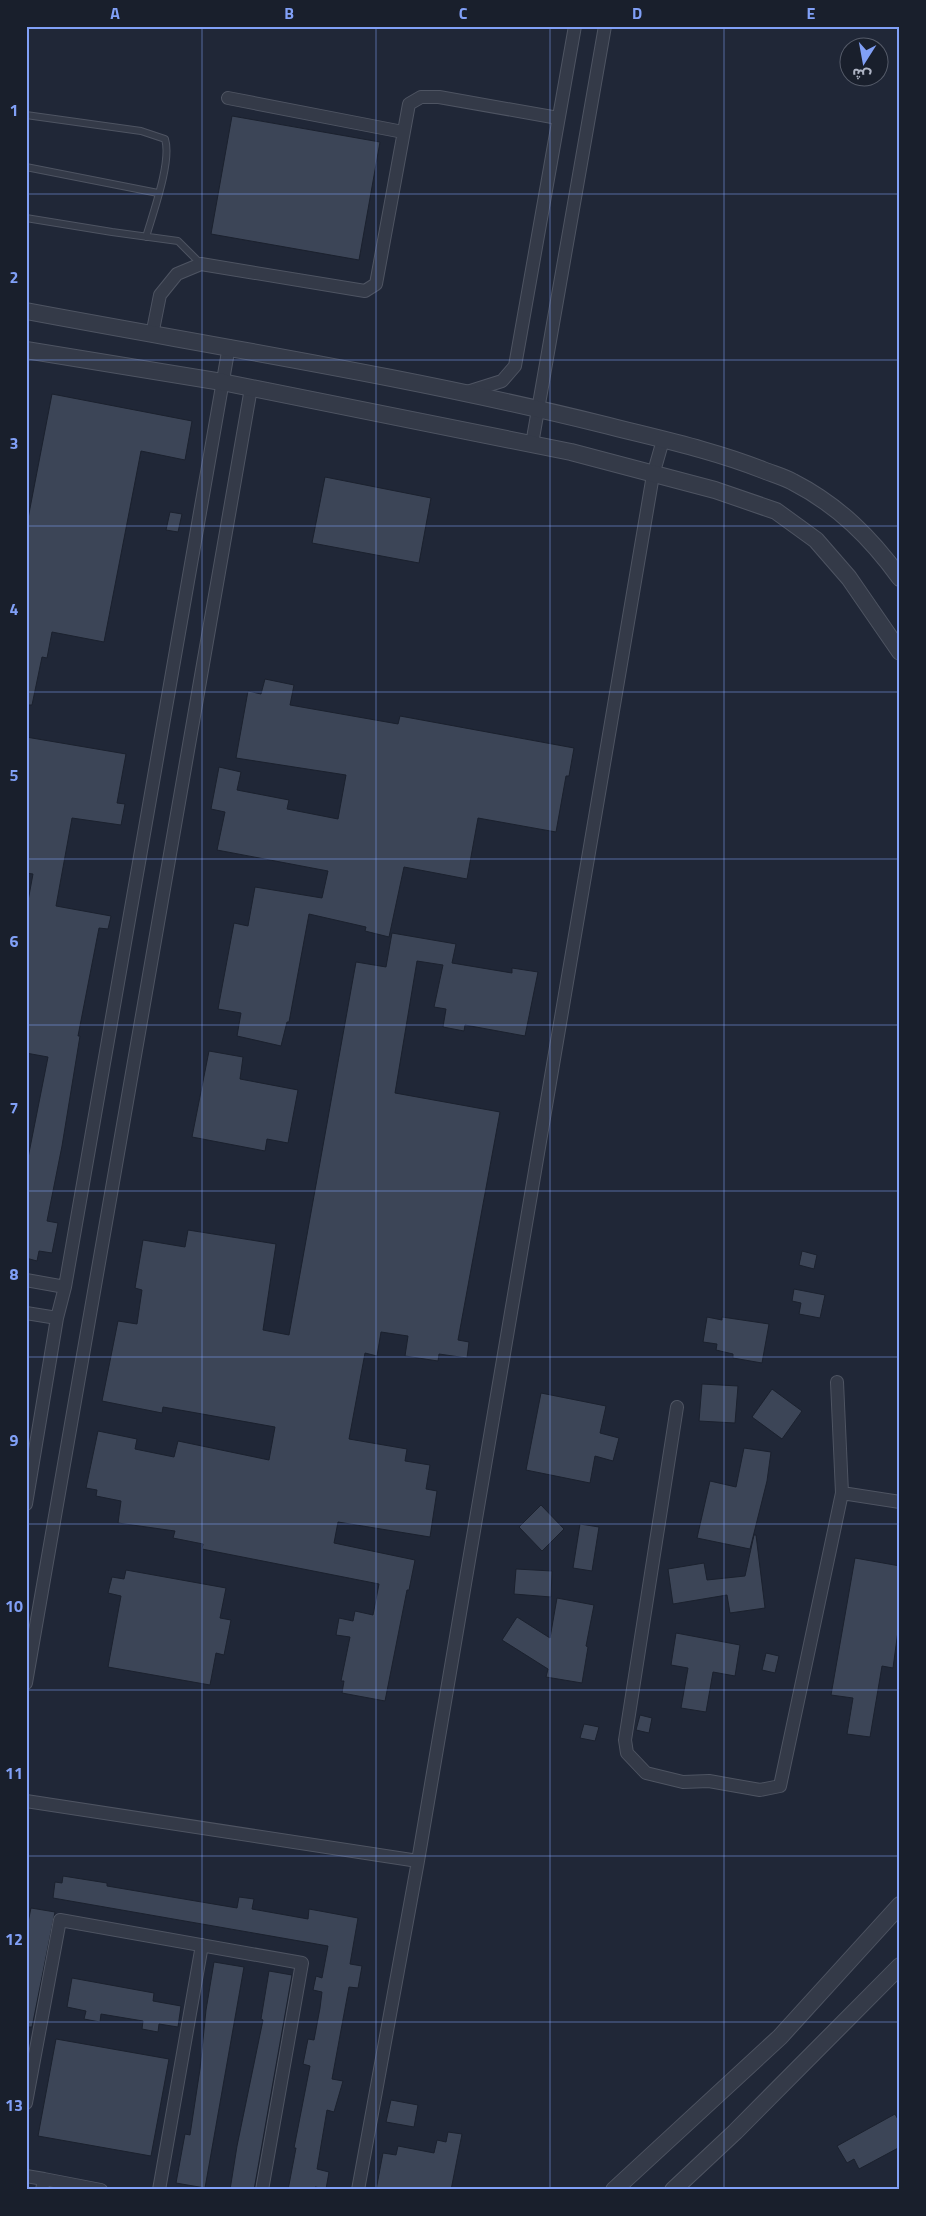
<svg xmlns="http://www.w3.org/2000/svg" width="926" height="2216" font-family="'Titillium Web','Noto Sans Arabic',sans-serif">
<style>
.building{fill:#3c4557;stroke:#1b212e}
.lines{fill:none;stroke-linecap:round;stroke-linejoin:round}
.service-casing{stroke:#4e5462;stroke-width:8}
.minor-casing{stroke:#4e5462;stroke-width:14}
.tertiary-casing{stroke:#4e5462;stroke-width:18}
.service{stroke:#343a48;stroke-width:6}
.minor{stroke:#343a48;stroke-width:12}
.tertiary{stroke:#343a48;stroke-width:16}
.grid{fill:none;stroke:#81a0f7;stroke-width:1;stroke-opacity:0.55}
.neatline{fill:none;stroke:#81a0f7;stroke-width:2}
.grid-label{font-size:16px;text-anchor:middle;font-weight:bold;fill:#81a0f7}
</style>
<rect width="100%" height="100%" fill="#202737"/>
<!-- building -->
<path class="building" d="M 232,116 L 380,142 L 359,260 L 211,234 Z
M 52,394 L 192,421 L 185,460 L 141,451 L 104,642 L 52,632 L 47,658 L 42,657 L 32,705 L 26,705 L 26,529 Z
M 325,477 L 431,498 L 419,563 L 312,543 Z
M 170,512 L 182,514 L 178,532 L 166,530 Z
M 265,679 L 294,685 L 290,705 L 398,724 L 400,716 L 574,748 L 569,776 L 566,776 L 556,832 L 478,818 L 467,879 L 404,867 L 389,937 L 365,931 L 366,927 L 309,914 L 289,1022 L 287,1022 L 281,1046 L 237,1036 L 241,1013 L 218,1009 L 234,923 L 248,926 L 255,887 L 322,898 L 328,871 L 217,850 L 225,812 L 211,809 L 219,767 L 241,772 L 237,790 L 289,800 L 287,809 L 338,819 L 346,775 L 236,758 L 248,691 L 261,694 Z
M 26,737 L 126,754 L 117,803 L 125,804 L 121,825 L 72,818 L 56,906 L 111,916 L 108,929 L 99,928 L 78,1036 L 80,1036 L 62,1146 L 47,1221 L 58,1223 L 52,1253 L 39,1251 L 37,1261 L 26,1258 L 26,1168 L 48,1057 L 26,1053 L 26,900 L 28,901 L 33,874 L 26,873 Z
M 392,933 L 456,944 L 452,963 L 512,973 L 512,968 L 538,972 L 525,1036 L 465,1025 L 464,1031 L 443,1027 L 446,1009 L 434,1007 L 443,965 L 417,961 L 395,1093 L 500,1112 L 458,1340 L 469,1342 L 467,1358 L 439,1354 L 438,1361 L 405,1356 L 408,1336 L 381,1332 L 377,1356 L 365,1353 L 349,1439 L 407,1449 L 405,1461 L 430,1465 L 426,1489 L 437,1491 L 430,1537 L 338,1522 L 334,1543 L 415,1560 L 409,1590 L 407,1590 L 385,1701 L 342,1693 L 344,1681 L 341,1681 L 350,1637 L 336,1635 L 339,1618 L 353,1621 L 355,1611 L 373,1615 L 379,1584 L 202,1549 L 203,1544 L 173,1538 L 175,1531 L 118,1523 L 121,1501 L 96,1496 L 97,1490 L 86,1488 L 98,1431 L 137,1439 L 135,1449 L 174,1457 L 178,1441 L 269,1460 L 275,1427 L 163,1407 L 162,1413 L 102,1401 L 118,1321 L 137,1324 L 142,1290 L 135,1288 L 143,1240 L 185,1247 L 188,1230 L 276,1244 L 263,1330 L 289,1335 L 356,962 L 386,967 Z
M 209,1051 L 243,1057 L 240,1079 L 298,1090 L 288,1143 L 267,1139 L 265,1151 L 192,1137 Z
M 802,1251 L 817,1255 L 814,1269 L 799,1265 Z
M 794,1289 L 825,1295 L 820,1318 L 799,1314 L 801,1303 L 792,1301 Z
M 707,1317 L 722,1320 L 722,1317 L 769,1324 L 762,1363 L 733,1358 L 733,1354 L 716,1350 L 717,1344 L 703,1342 Z
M 702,1384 L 738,1386 L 735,1423 L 699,1421 Z
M 772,1389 L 802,1411 L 782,1439 L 752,1417 Z
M 541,1393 L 606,1406 L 600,1433 L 619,1438 L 613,1461 L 595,1456 L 590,1483 L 526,1470 Z
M 744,1448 L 771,1452 L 767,1481 L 750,1549 L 697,1538 L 710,1481 L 736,1487 Z
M 541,1505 L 564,1529 L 542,1551 L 519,1527 Z
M 580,1524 L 599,1527 L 592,1571 L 573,1568 Z
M 754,1535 L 756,1535 L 765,1608 L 730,1613 L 727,1595 L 673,1604 L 668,1569 L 704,1563 L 707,1580 L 745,1576 Z
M 855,1558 L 900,1566 L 900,1616 L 893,1668 L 882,1666 L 870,1737 L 847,1734 L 853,1698 L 831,1695 Z
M 516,1569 L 552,1571 L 551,1597 L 514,1594 Z
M 126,1570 L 226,1588 L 220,1618 L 231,1620 L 224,1655 L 216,1653 L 210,1685 L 108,1667 L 121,1596 L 108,1593 L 112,1577 L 124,1579 Z
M 557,1598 L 594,1605 L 586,1646 L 588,1647 L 582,1683 L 546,1677 L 548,1669 L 502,1640 L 517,1617 L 550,1638 Z
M 676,1633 L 740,1645 L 735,1676 L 713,1672 L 706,1712 L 681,1708 L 688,1668 L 671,1665 Z
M 766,1653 L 779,1656 L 775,1673 L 762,1670 Z
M 640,1715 L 652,1718 L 649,1733 L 636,1730 Z
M 584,1724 L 599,1727 L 595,1741 L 580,1738 Z
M 63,1876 L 107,1883 L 107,1886 L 237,1908 L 239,1897 L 254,1899 L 252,1909 L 308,1919 L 309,1909 L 358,1918 L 350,1964 L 362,1966 L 358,1988 L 349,1987 L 332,2079 L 343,2081 L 334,2112 L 327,2110 L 317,2169 L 329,2172 L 326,2189 L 315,2187 L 314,2190 L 288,2190 L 296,2148 L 294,2148 L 310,2066 L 303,2064 L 308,2039 L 314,2040 L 320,2008 L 322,1992 L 313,1990 L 316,1976 L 322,1978 L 328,1946 L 53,1898 L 55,1882 L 62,1883 Z
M 31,1908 L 55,1912 L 32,2027 L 26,2027 L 26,1932 Z
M 214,1962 L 244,1967 L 205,2188 L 176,2183 L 185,2134 L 190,2135 L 200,2069 L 206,2010 Z
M 269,1971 L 292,1975 L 254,2190 L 230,2190 L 237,2146 L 263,2020 L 261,2019 Z
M 72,1978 L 154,1993 L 153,2001 L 181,2006 L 178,2027 L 159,2024 L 158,2032 L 142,2029 L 143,2021 L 101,2014 L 100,2022 L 84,2019 L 86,2011 L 67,2007 Z
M 56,2039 L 169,2059 L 151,2156 L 38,2136 Z
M 391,2100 L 418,2105 L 414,2127 L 386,2122 Z
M 895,2114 L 900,2123 L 900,2147 L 859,2169 L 854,2159 L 847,2163 L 837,2146 Z
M 448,2132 L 462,2134 L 451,2190 L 376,2190 L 383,2153 L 396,2155 L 398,2146 L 434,2153 L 437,2140 L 446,2142 Z"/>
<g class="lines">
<defs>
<path id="service" d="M 26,115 L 141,131 L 165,139 C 172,161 153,213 146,237
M 26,167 L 158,193
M 26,218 L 112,232 L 178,241 L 201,264"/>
<path id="minor" d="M 228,98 L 403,132
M 152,335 L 160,295 L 177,274 L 201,264 L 365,291 L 376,284 L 409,104 L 421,97 L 439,97 L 558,118
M 464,393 L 502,381 L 515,366 L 575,26
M 532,444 L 605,26
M 26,1280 L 65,1287
M 26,1313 L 57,1318
M 677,1407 L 625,1740 L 627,1753 L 646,1773 L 683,1782 L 709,1781 L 760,1790 L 780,1786 L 842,1493 L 837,1382
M 842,1493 L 900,1502
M 26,1504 L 57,1318 L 65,1287 L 229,346
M 26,1683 L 251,388
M 26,1801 L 418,1861
M 26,2103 L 60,1920 L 302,1963 L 262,2190
M 26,2176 L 44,2179
M 42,2190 L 44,2179 L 101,2190
M 159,2190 L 202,1945
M 358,2190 L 418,1861 L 653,475 L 663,440"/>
<path id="tertiary" d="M 26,311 C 218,347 411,377 601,424 C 655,438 710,449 763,470 C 773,474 784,477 793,482 C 838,505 871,538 900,578
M 26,350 L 222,382 L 571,452 L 715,490 L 776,511 L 816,540 L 849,578 L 900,652
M 614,2190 L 780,2037 L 900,1905
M 673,2190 L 735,2132 L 900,1966"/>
</defs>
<!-- service casing -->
<use href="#service" class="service-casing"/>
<!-- minor casing -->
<use href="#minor" class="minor-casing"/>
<!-- tertiary casing -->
<use href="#tertiary" class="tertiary-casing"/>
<!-- service -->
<use href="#service" class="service"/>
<!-- minor -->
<use href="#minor" class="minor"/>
<!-- tertiary -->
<use href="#tertiary" class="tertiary"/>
</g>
<!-- grid -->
<path class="grid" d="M 202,26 L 202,2190M 376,26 L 376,2190M 550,26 L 550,2190M 724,26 L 724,2190M 26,194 L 900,194M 26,360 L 900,360M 26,526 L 900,526M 26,692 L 900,692M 26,859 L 900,859M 26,1025 L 900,1025M 26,1191 L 900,1191M 26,1357 L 900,1357M 26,1524 L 900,1524M 26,1690 L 900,1690M 26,1856 L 900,1856M 26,2022 L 900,2022"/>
<!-- border -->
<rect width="926" height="2216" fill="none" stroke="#191f2c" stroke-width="55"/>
<!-- north arrow -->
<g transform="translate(864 62) rotate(191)"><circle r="24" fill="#191f2c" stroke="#555b69"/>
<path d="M0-4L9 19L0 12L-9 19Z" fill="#81a0f7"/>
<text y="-8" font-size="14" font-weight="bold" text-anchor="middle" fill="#aeb4c4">ش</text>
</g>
<rect x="28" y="28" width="870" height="2160" class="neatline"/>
<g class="grid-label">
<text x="115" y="19">A</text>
<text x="289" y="19">B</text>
<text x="463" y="19">C</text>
<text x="637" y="19">D</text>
<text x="811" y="19">E</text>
<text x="14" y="116">1</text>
<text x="14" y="283">2</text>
<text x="14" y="449">3</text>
<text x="14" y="615">4</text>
<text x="14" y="781">5</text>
<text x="14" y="947">6</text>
<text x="14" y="1114">7</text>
<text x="14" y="1280">8</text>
<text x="14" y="1446">9</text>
<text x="14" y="1612">10</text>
<text x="14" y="1779">11</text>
<text x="14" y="1945">12</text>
<text x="14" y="2111">13</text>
</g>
</svg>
